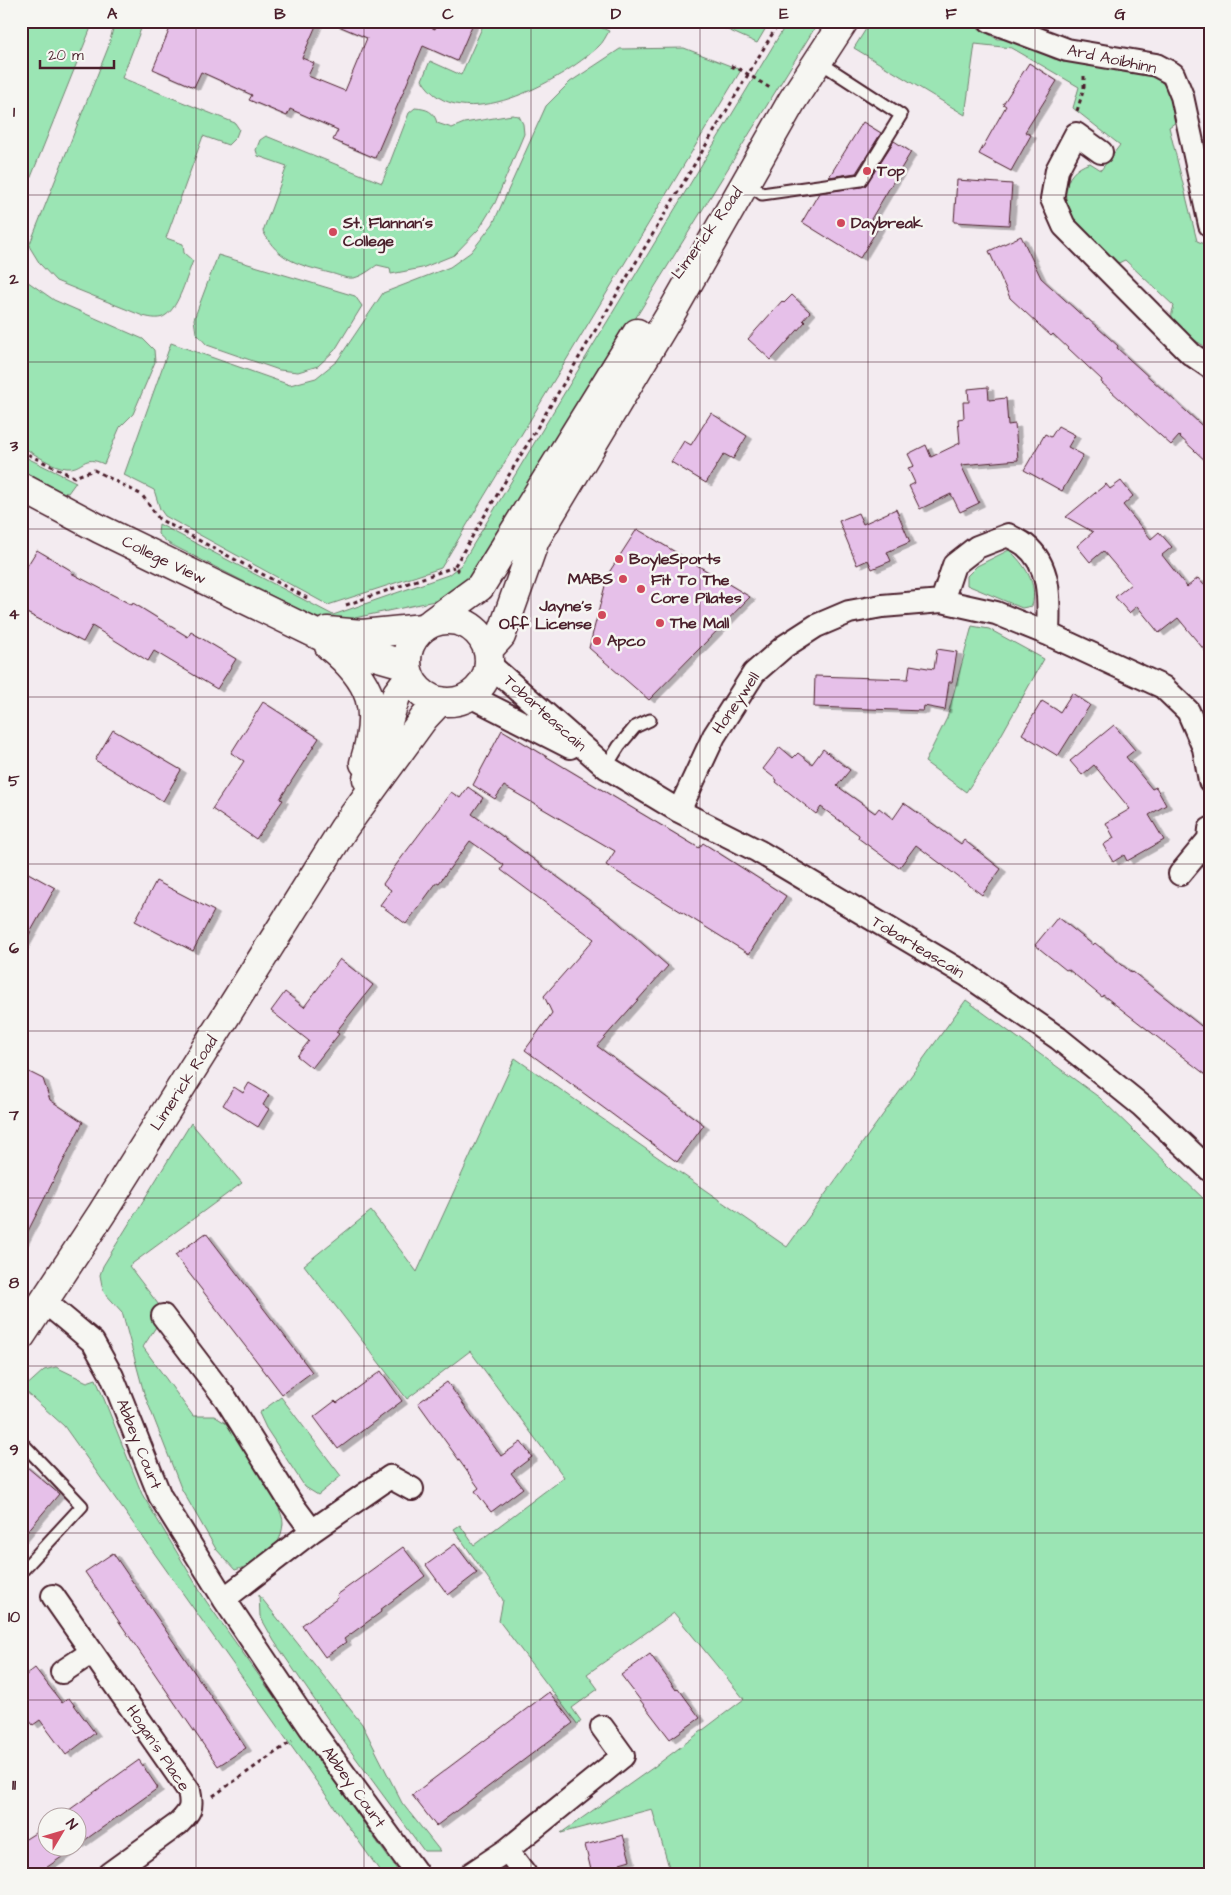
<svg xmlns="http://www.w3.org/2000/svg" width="1231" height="1895" font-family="'Architects Daughter',sans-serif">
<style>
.green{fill:#9be5b4;stroke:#728270}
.building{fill:#e6c0e9;stroke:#4a1f2b;filter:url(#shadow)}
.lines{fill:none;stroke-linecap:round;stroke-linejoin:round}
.service-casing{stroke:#4a1f2b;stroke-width:15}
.minor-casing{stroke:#4a1f2b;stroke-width:26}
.tertiary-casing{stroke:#4a1f2b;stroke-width:31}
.secondary-casing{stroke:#4a1f2b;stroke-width:31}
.path{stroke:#4a1f2b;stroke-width:3;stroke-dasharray:4 4;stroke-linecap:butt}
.service{stroke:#f6f6f2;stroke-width:11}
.minor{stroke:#f6f6f2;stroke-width:22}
.tertiary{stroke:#f6f6f2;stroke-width:28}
.secondary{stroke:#f6f6f2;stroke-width:28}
.grid{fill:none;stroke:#4a1f2b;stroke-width:1;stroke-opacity:0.55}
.poi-dot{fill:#d1495b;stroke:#f6f6f2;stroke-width:2}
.labels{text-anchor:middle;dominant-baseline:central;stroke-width:5;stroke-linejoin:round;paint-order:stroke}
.street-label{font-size:16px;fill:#4a1f2b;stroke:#f6f6f2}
.poi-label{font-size:16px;font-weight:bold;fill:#4a1f2b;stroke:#f6f6f2;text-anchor:start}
.neatline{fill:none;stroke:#4a1f2b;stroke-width:2}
.grid-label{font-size:16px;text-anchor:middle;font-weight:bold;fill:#4a1f2b}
</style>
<defs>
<filter id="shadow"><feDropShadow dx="5.5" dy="3" stdDeviation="0" flood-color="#0004"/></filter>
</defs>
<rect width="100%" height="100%" fill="#f3ebf0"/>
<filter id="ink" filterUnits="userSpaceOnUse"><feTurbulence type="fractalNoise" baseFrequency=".02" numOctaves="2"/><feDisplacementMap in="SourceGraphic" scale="10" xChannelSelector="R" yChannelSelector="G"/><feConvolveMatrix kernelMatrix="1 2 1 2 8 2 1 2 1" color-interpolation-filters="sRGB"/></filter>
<g filter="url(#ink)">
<!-- green -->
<path class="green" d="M 21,21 L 91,21 L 92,25 L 21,202 Z
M 115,21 L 144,21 L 122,78 L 235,123 L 239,129 L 236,137 L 228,145 L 203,136 L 166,238 L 183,244 L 184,253 L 193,261 C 187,275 179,307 166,315 C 160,320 151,318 143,316 L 56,281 L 40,264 L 29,246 L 108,48 Z
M 485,21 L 586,21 L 609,31 C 606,36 603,43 598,47 C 562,80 458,140 422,80 L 430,61 L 461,75 Z
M 708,21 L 770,21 L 757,43 Z
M 788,21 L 819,21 L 480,570 L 444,599 L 331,623 L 308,614 L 168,543 L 158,534 L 159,524 L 333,615 L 448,575 L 461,565 Z
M 871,21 L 966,21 L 997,39 L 1013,39 L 1054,59 L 1153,75 C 1171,89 1174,98 1179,120 L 1169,127 L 1197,241 L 1210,246 L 1210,349 C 1200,344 1175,329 1172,318 C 1171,314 1173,309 1174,306 L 1125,260 C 1122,261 1120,263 1117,263 C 1109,262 1101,252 1096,246 C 1090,240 1082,234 1077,226 C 1061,203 1059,173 1090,163 L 1101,170 L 1120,145 L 1073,108 L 1079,87 L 1012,48 L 975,44 L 965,115 L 854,48 Z
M 684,48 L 741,70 L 441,568 L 328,605 L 165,516 L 160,509 L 154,490 L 124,475 L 171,343 L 290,385 L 316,378 L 337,361 L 383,293 L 450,267 L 471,252 L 493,224 L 546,106 L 570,82 L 620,49 Z
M 415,108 C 427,109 434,111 437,123 L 452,128 L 464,123 L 512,115 L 519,116 L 523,124 L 524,134 L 495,203 L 479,229 L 454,255 L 422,268 L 391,274 L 390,268 L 377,265 C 370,270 361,277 353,278 C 346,279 336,274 330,273 C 300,265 278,261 263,231 L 287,166 L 258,156 L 256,150 L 260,140 L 266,136 L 382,183 L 409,113 Z
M 218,255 L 355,296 L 362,306 L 335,350 L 318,366 L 298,372 L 279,370 L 207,345 L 196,333 L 194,319 Z
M 21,277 L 54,300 L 143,339 L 154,350 L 155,362 L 133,414 L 120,427 L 104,464 C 82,454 84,469 67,468 C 54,468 33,453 21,446 Z
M 21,455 L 76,482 L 68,493 L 59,492 L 21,472 Z
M 1009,550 C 1025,565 1038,583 1032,606 L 1022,608 L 967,585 L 967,576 L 977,566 Z
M 972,626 L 989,629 L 1044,659 L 985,764 L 966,792 L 925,762 L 947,718 Z
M 966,1000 L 1100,1098 L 1210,1205 L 1210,1874 L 671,1874 L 652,1809 L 561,1833 L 654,1767 L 744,1699 L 674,1613 L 587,1674 L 598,1689 L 572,1708 L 581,1721 L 578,1725 L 499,1621 L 503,1600 L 454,1529 L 460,1525 L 474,1545 L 564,1477 L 470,1351 L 407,1399 L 304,1265 L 371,1211 L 417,1272 L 515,1058 L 787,1247 Z
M 191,1123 L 242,1183 L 129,1266 L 165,1313 L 143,1347 L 193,1416 L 214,1416 L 227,1424 C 238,1441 284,1506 283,1523 C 281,1552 259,1563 235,1570 L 216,1549 L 181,1488 L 144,1393 L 122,1312 L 103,1291 L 100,1275 L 103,1266 Z
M 56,1367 L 87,1382 L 96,1379 L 142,1494 L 206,1601 L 400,1874 L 382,1874 L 64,1426 L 23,1389 L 44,1370 Z
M 281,1397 L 341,1476 L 318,1495 L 305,1487 L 266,1428 L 259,1413 Z
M 259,1595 L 362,1724 L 402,1803 L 440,1851 L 424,1851 L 336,1731 L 274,1641 L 260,1616 Z"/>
<!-- building -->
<path class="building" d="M 173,21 L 318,21 L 302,58 L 314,63 L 308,76 L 345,91 L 367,38 L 327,21 L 417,21 L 435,29 L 438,21 L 474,21 L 457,61 L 423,46 L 375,158 L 333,140 L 338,130 L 290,109 L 287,116 L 249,100 L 252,95 L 201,72 L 194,87 L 153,69 Z
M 1029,63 L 1057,81 L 1025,132 L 1031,135 L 1011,171 L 979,154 L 1006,106 L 1003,104 Z
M 863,122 L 881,133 L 856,173 L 829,177 Z
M 894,141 L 911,152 L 871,219 L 880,225 L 860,258 L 802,222 L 819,193 L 865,186 Z
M 957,180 L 1012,184 L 1009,225 L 954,222 Z
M 1021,236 L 1041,278 L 1087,320 L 1088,319 L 1118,346 L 1117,348 L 1210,433 L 1210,465 L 1179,436 L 1171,445 L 1101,382 L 1102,380 L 1053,334 L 1051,336 L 1010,298 L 989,251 Z
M 792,295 L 810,312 L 803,320 L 805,322 L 771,360 L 748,339 L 782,301 L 784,303 Z
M 988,387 L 989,400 L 1006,398 L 1008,425 L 1015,424 L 1018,460 L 961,465 L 979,503 L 960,512 L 951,494 L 920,509 L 909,486 L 915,483 L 908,468 L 914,466 L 908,454 L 926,445 L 931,457 L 960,443 L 958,419 L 964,418 L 963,402 L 969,402 L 968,389 Z
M 711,413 L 747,436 L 733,459 L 724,454 L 706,483 L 671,462 L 684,441 L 691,445 Z
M 1058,426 L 1075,435 L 1068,447 L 1083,455 L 1062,491 L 1024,470 L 1045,434 L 1051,437 Z
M 1121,481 L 1133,496 L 1123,505 L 1151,539 L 1159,532 L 1172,547 L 1162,555 L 1187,587 L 1198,578 L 1210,592 L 1210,657 L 1178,618 L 1159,633 L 1137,606 L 1129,613 L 1115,597 L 1131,584 L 1103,551 L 1090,562 L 1077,546 L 1093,532 L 1066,517 L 1106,484 L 1110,489 Z
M 896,509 L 910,542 L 887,552 L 891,561 L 872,569 L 868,560 L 857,565 L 839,521 L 858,513 L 863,524 Z
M 637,529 L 750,597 L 649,700 L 589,648 L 608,574 Z
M 37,550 L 72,571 L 71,573 L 132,605 L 133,603 L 188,637 L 191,632 L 236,659 L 217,689 L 154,651 L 148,661 L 92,626 L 83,642 L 21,610 L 21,576 Z
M 937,649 L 957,652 L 952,682 L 949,682 L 945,710 L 924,706 L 923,711 L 814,707 L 815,676 L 908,679 L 910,665 L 934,669 Z
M 1072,693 L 1090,705 L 1058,756 L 1022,734 L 1042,701 L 1060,712 Z
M 263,702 L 319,738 L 280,799 L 283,800 L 256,839 L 212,809 L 244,761 L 231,753 Z
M 1114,725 L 1135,750 L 1126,757 L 1152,789 L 1156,787 L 1166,805 L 1149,815 L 1164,840 L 1127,861 L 1124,855 L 1113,862 L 1103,845 L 1114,838 L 1106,823 L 1130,809 L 1094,765 L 1082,775 L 1070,761 Z
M 113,730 L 181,770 L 163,801 L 95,760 Z
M 502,730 L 699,848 L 703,843 L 786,896 L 749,954 L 606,865 L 615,851 L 504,786 L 495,799 L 473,785 Z
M 780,747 L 793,758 L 798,753 L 812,764 L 823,749 L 850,770 L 837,786 L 875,813 L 879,808 L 893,819 L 904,803 L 961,844 L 964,840 L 1001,869 L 982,895 L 916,845 L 899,868 L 858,838 L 859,835 L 821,807 L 816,814 L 776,782 L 777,780 L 763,769 Z
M 468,787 L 483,798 L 472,814 L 613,918 L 668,966 L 597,1046 L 704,1125 L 677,1162 L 525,1050 L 552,1013 L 544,996 L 594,939 L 501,870 L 504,865 L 470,841 L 439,883 L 437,882 L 406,924 L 380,905 L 391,890 L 383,884 L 396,865 L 451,792 L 460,798 Z
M 21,869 L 55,888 L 21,949 Z
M 156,881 L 214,911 L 193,951 L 135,921 Z
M 1058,917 L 1093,945 L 1095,943 L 1132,973 L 1133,972 L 1210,1033 L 1210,1078 L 1103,995 L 1102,997 L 1068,969 L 1066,970 L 1035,945 Z
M 340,959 L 373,985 L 336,1032 L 339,1034 L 312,1068 L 297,1056 L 309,1041 L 271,1011 L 285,992 L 304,1007 Z
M 21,1068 L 43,1079 L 50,1100 L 83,1122 L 21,1245 Z
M 249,1083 L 269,1095 L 263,1105 L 269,1109 L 258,1127 L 223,1105 L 234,1087 L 243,1093 Z
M 206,1233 L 312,1372 L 282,1394 L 175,1255 Z
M 381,1371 L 402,1401 L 338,1449 L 314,1417 L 335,1401 L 337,1403 Z
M 447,1382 L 501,1456 L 521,1442 L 532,1457 L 511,1473 L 523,1488 L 491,1512 L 475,1491 L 479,1488 L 418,1403 Z
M 21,1462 L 59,1494 L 21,1539 Z
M 455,1544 L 477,1573 L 448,1595 L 426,1565 Z
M 403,1547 L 425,1576 L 380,1610 L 381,1612 L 344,1639 L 346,1642 L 325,1657 L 302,1625 L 338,1598 L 337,1595 Z
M 113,1553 L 246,1748 L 218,1766 L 85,1572 Z
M 650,1654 L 676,1690 L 678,1688 L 700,1718 L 670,1739 L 621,1675 Z
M 35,1668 L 62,1703 L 69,1698 L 95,1733 L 66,1755 L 40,1720 L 33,1725 L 21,1710 L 21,1679 Z
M 549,1692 L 573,1723 L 436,1826 L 412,1795 Z
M 139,1760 L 158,1788 L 78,1845 L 78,1818 L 58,1818 Z
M 48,1825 L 48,1848 L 75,1848 L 37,1874 L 21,1874 L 21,1842 Z
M 623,1835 L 630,1860 L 620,1863 L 623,1874 L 592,1874 L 585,1845 Z"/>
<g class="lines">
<defs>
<path id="service" d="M 746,182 L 762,194 L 861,180 L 901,115 L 818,61
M 606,767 L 619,746 L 635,727 L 650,720
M 21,1572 L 82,1506 L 25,1446"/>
<path id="minor" d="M 990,21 L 1067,50 L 1156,65 L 1173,74 L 1182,96 L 1210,225
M 1101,152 L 1076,134 L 1057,170 L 1052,199 L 1064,226 L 1191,354 L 1210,367
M 942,601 L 996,613 L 1048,634
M 489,664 L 606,767 L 679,811 L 758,851 L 967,975 L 1058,1038 L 1142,1106 L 1210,1170
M 470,696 L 570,747
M 679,811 L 714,736 L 754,673 L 785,646 L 816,626 L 849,612 L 882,606 L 942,601 L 954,565 L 977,547 L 1008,535 C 1014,539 1020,541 1025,545 C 1052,566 1049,603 1048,634 L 1163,687 L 1188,711 L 1204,748 L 1210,781
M 1180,874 L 1209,839 L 1210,829
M 44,1301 L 93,1342 L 112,1376 L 160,1496 L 224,1599 L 310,1727 L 417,1874
M 163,1316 L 226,1399 L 289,1500 L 312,1531
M 53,1596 L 189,1791 C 193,1808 190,1812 178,1824 L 109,1874
M 224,1599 L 312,1531 L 390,1477 L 412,1489
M 62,1672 L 92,1652
M 507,1850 L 525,1874
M 471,1874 L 507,1850 L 623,1756 L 602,1727"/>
<path id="tertiary" d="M 21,487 L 100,529 L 343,647 L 407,665
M 327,631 L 362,634 L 423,628
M 329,646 C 373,682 381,709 364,763"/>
<path id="secondary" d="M407 661a41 41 0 1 1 82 0a41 41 0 1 1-82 0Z
M 432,622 L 480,587 L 637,333
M 488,650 L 501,636 L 535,540 L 673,310 L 792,101 L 844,21
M 367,779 L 377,757 L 397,693 L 410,676
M 21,1336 L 102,1213 L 344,828 L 424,718 L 440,701"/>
</defs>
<!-- service casing -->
<use href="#service" class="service-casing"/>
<!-- minor casing -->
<use href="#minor" class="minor-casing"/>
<!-- tertiary casing -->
<use href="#tertiary" class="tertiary-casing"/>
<!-- secondary casing -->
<use href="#secondary" class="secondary-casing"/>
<!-- path -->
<path class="path" d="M 672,24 L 676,21
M 731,66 L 741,70 L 770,88
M 1077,111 L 1084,88 L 1084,76
M 21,451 L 74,477 L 94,470 L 142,495 L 159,519 L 307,598
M 459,571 L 454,567 L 780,21
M 346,605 L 454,567
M 213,1796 L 292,1741"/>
<!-- service -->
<use href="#service" class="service"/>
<!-- minor -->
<use href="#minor" class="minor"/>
<!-- tertiary -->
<use href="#tertiary" class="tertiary"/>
<!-- secondary -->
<use href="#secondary" class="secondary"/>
</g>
</g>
<!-- grid -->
<path class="grid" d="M 196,21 L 196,1874M 364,21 L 364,1874M 531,21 L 531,1874M 700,21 L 700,1874M 868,21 L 868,1874M 1035,21 L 1035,1874M 21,195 L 1210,195M 21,362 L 1210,362M 21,529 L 1210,529M 21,697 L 1210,697M 21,864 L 1210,864M 21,1031 L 1210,1031M 21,1198 L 1210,1198M 21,1366 L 1210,1366M 21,1533 L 1210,1533M 21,1700 L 1210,1700"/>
<!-- markers -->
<g class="poi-dot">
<circle cx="867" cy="171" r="5"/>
<circle cx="841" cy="223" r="5"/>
<circle cx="333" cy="232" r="5"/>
<circle cx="619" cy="559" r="5"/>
<circle cx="623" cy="579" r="5"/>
<circle cx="641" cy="589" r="5"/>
<circle cx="602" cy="615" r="5"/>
<circle cx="660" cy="623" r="5"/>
<circle cx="597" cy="641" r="5"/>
</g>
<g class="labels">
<!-- street labels -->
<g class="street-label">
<text transform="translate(1112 59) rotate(12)">Ard Aoibhinn</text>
<text transform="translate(707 233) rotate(-54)">Limerick Road</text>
<text transform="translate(164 560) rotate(26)">College View</text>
<text transform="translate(736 703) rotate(-56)">Honeywell</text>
<text transform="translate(545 713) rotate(42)">Tobarteascain</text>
<text transform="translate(918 947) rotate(31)">Tobarteascain</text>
<text transform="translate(184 1083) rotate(-57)">Limerick Road</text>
<text transform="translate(139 1444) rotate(68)">Abbey Court</text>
<text transform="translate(158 1748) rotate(56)">Hogan's Place</text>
<text transform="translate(354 1787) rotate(54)">Abbey Court</text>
</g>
<!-- poi labels -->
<g class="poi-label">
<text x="877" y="171">Top</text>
<text x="343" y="223">St. Flannan's<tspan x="343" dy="18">College</tspan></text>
<text x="851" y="223">Daybreak</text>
<text x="629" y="559">BoyleSports</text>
<text x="613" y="579" text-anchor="end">MABS</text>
<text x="651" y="580">Fit To The<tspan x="651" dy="18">Core Pilates</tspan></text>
<text x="592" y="606" text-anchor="end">Jayne's<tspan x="592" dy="18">Off License</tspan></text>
<text x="670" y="623">The Mall</text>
<text x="607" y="641">Apco</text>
</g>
</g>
<!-- margin -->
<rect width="1231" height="1895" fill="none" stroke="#f6f6f2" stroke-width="55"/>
<!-- north arrow -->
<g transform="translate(62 1832) rotate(52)"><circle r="24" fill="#f6f6f2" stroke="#b1a0a2"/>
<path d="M0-4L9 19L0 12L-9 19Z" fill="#d1495b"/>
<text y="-8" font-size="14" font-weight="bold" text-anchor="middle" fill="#4a1f2b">N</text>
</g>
<!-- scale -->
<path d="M40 60v8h74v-8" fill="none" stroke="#4a1f2b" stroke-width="2.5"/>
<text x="48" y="60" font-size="15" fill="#4a1f2b" stroke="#f6f6f2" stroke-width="4" paint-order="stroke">20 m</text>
<rect x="28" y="28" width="1176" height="1840" class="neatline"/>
<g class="grid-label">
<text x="112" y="19">A</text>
<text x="280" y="19">B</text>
<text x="448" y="19">C</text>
<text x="616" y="19">D</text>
<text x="784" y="19">E</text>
<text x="951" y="19">F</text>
<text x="1120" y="19">G</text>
<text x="14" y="117">1</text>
<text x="14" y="284">2</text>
<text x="14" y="451">3</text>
<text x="14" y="619">4</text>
<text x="14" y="786">5</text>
<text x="14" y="953">6</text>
<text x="14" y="1120">7</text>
<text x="14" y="1288">8</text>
<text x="14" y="1455">9</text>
<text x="14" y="1622">10</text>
<text x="14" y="1790">11</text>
</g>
</svg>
